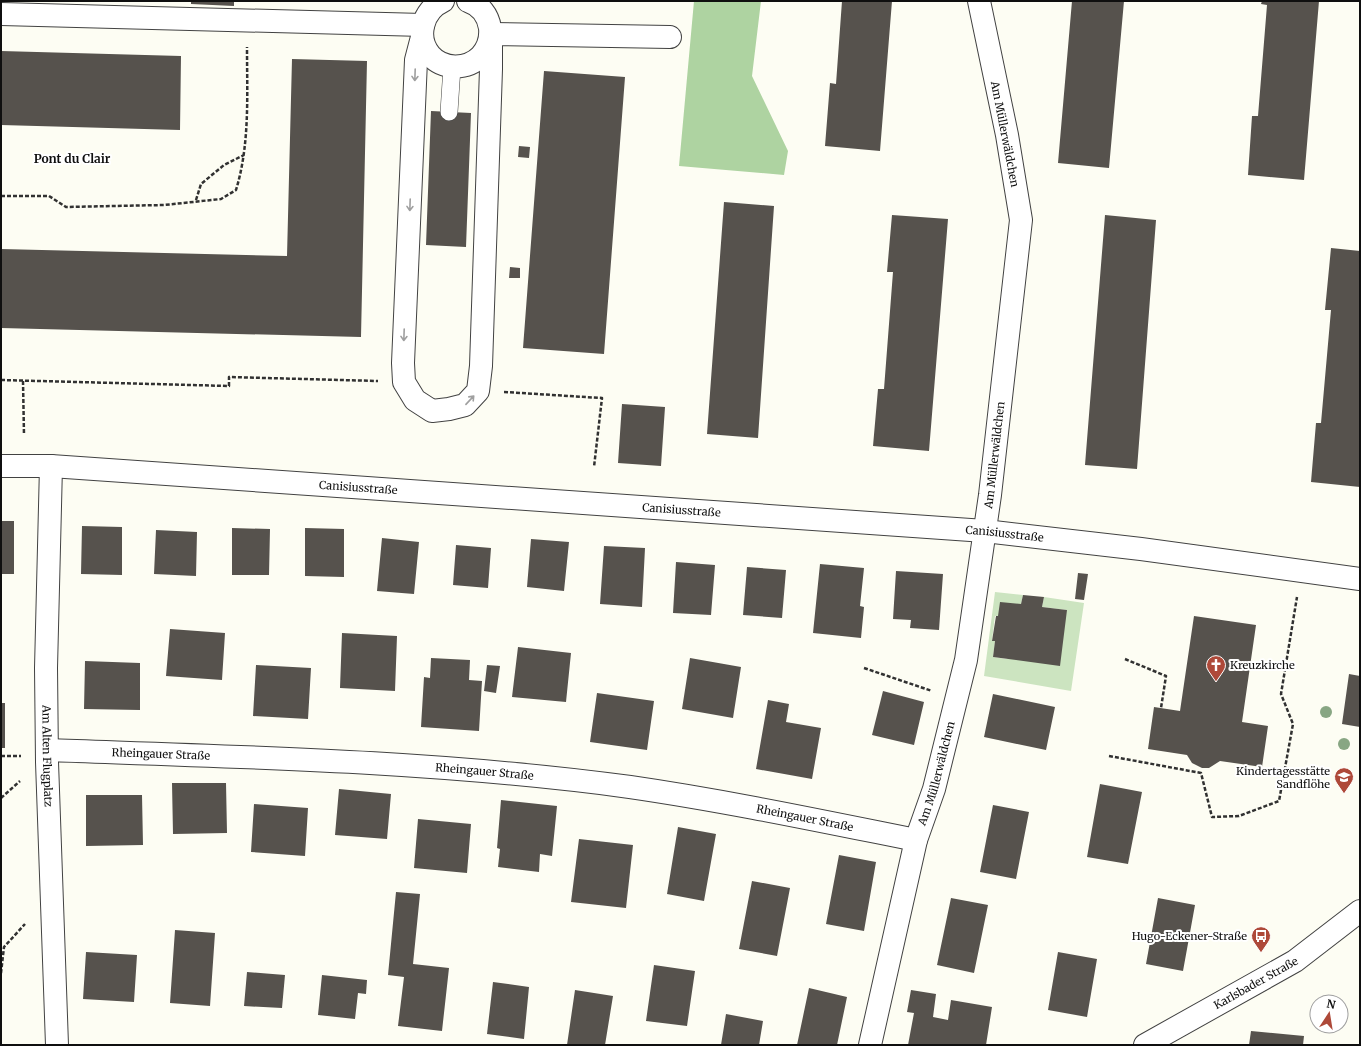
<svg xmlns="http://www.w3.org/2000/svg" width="1361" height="1046" font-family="Merriweather,serif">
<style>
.green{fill:#cce4c0}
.forest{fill:#aed3a1}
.building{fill:#56524d}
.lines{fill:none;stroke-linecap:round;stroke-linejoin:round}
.lane-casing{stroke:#424242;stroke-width:18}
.street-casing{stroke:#424242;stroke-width:24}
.path{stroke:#313131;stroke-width:2.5;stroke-dasharray:4 2;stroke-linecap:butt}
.lane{stroke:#fff;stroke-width:17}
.street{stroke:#fff;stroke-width:22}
.tree{fill:#88a683}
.oneway{stroke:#9f9f9f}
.labels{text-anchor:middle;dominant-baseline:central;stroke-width:4;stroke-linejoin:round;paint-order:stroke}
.street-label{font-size:11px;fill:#0f0f0f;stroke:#fff}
.poi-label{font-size:11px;fill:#0f0f0f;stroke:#fff;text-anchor:end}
.neighbourhood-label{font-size:12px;font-weight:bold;fill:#0f0f0f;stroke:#fff}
</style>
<rect width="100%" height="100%" fill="#fdfdf3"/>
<!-- green -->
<path class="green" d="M 995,592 L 1023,595 L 1021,604 L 998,616 L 995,616 L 992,640 L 995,641 L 993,657 L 1007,659 L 1067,610 L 1042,607 L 1044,597 L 1084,603 L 1071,691 L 984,676 Z"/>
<!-- forest -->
<path class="forest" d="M 694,1 L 761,1 L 752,76 L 788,151 L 784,175 L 679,166 Z"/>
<!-- building -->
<path class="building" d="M 191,1 L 234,1 L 234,6 L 191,4 Z
M 842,1 L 892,1 L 880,151 L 825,146 L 830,83 L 836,84 Z
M 1072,1 L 1124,1 L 1109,168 L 1058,163 Z
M 1262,1 L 1319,1 L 1304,180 L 1248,175 L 1252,116 L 1258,116 L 1267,5 L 1261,4 Z
M 1,51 L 181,56 L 180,130 L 1,125 Z
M 292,59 L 367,61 L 361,337 L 1,328 L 1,249 L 287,256 Z
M 544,71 L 625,77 L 604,354 L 523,348 Z
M 431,111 L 471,113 L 466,247 L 426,245 Z
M 519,146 L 530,147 L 529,158 L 518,157 Z
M 724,202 L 774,206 L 758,438 L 707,434 Z
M 892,215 L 948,219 L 929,451 L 873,446 L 878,389 L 884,389 L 893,272 L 887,272 Z
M 1105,215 L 1156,220 L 1137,469 L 1085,465 Z
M 1331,248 L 1360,251 L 1360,487 L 1311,482 L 1316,423 L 1321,423 L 1331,310 L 1325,310 Z
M 510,267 L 520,268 L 520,278 L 509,278 Z
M 622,404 L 665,407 L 661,466 L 618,463 Z
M 1,521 L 14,521 L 14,574 L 1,574 Z
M 82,526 L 122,527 L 122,575 L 81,574 Z
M 232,528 L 270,529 L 269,575 L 232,575 Z
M 305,528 L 344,529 L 344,577 L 305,576 Z
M 156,530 L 197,532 L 196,576 L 154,574 Z
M 382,538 L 419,542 L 414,594 L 377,591 Z
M 531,539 L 569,542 L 564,591 L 527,587 Z
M 456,545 L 491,548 L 488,588 L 453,585 Z
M 604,546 L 645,548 L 642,607 L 600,604 Z
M 676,562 L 715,565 L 711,615 L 673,613 Z
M 820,564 L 864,568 L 860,606 L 864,607 L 861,638 L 813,633 Z
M 747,567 L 786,570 L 782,618 L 743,615 Z
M 896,571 L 943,574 L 939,630 L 910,628 L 911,620 L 893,619 Z
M 1078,573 L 1088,574 L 1084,600 L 1075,599 Z
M 1023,595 L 1044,597 L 1042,607 L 1067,610 L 1060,666 L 993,657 L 995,641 L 992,641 L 996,616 L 998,616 L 1000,602 L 1021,604 Z
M 1194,616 L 1256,625 L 1242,722 L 1268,726 L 1262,767 L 1220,761 L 1209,768 L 1202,768 L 1192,763 L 1187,755 L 1148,749 L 1154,707 L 1180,711 Z
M 170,629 L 225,633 L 222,680 L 166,676 Z
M 342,633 L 397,636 L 395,691 L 340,688 Z
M 518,647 L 571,653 L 566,702 L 512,697 Z
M 431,658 L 470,660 L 469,680 L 482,681 L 479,731 L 421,727 L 424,677 L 430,678 Z
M 690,658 L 741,667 L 733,718 L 682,709 Z
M 85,661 L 140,663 L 140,710 L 84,709 Z
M 256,665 L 311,668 L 308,719 L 253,716 Z
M 487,665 L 500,666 L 496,693 L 484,691 Z
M 1349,674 L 1360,676 L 1360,727 L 1342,724 Z
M 883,691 L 924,702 L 914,745 L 872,735 Z
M 597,693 L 654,701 L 647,750 L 590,742 Z
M 993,694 L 1055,707 L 1046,750 L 984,737 Z
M 768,700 L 789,704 L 786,722 L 821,728 L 812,779 L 756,769 Z
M 1,703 L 5,703 L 5,748 L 1,748 Z
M 172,783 L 226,783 L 227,833 L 173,834 Z
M 1100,784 L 1142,792 L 1128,864 L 1087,857 Z
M 339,789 L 391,794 L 387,839 L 335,835 Z
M 86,795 L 142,795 L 143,845 L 86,846 Z
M 501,800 L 557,806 L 552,856 L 540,854 L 539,872 L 498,867 L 500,849 L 497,848 Z
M 254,804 L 308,808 L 305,856 L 251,852 Z
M 993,805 L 1029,812 L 1016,879 L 980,872 Z
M 418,819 L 471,824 L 467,873 L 414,868 Z
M 678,827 L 716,834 L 704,901 L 667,894 Z
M 579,839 L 633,845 L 626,908 L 571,902 Z
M 839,855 L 876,862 L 864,931 L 826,924 Z
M 752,881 L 790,888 L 777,956 L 739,949 Z
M 396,892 L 420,894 L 413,964 L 449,968 L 442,1031 L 398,1026 L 404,977 L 388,975 Z
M 951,898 L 988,905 L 974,973 L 937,965 Z
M 1158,898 L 1195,905 L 1183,971 L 1146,964 Z
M 175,930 L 215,933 L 210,1006 L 170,1003 Z
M 86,952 L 137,955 L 134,1002 L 83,999 Z
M 1058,952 L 1097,959 L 1087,1017 L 1048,1010 Z
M 654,965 L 695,971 L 687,1026 L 646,1021 Z
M 247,972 L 285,975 L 282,1008 L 244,1006 Z
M 322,975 L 367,980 L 366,994 L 358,993 L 355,1019 L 318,1015 Z
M 493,982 L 529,987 L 524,1039 L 487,1034 Z
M 809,988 L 847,997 L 837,1045 L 797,1045 Z
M 575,990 L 613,996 L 605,1045 L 567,1045 Z
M 911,990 L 936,994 L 933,1017 L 948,1020 L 951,1000 L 992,1007 L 986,1045 L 908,1045 L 914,1013 L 907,1012 Z
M 726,1014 L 763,1021 L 759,1045 L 721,1045 Z
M 1251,1031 L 1304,1036 L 1303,1045 L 1249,1045 Z"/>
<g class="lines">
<defs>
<path id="lane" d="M 449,112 L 452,67"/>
<g id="street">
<path d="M 443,1 C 423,10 415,37 430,55 C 443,70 467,70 481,56 C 488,48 491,38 490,28 C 488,15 480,5 468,1"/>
<path d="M 1,14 L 423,25"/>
<path d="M 422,37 L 416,60 L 403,363 L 404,382 L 415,400 L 432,411 L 449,409 L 465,405 L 478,391 L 481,366 L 491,69 L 491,34 L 670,37"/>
<path id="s1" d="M 1,466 L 51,466 L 985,531 L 1141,549 L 1360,579"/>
<path id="s2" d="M 51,466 L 46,668 L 47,762 L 57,1045"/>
<path id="s3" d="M 47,750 C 242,757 437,761 630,787 C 726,801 821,821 916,840"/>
<path id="s4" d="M 870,1045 L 916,840 L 934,789 L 966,660 L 990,495 L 1021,220 L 1007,135 L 979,1"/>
<path id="s5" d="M 1145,1045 L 1295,961 L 1360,911"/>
</g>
</defs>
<!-- lane casing -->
<use href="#lane" class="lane-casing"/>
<!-- street casing -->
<use href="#street" class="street-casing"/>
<!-- path -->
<path class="path" d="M 1,196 L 49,196 L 66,207 L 164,205 L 221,199 L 236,190 C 250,144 247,95 247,47
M 196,200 L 201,184 L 224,165 L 244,155
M 1,380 L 229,386 L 229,377 L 378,381
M 23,381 L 24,435
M 504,392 L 602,398 L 594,467
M 1125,659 L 1166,676 L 1161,708
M 864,668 L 932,691
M 1,756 L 21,756
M 1109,756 L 1201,773 L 1212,817 L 1239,816 L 1279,801 L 1293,724 L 1281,694 L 1297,597
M 1,798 L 20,781
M 1,973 L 4,947 L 25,924"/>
<!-- lane -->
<use href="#lane" class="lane"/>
<!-- street -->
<use href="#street" class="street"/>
</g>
<!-- trees -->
<g class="tree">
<circle cx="1326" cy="712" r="6"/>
<circle cx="1344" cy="744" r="6"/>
</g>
<!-- one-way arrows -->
<defs><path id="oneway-shaft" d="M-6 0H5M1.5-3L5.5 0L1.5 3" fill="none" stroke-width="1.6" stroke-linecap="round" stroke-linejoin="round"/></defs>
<g class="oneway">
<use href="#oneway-shaft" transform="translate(415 75) rotate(92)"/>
<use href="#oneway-shaft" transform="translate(410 205) rotate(92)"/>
<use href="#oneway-shaft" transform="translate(404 335) rotate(92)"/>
<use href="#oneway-shaft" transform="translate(470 400) rotate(-47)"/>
</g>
<!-- icons -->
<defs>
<symbol id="church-pin" viewBox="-11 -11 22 30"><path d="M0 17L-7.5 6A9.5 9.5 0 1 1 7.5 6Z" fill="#ae4939" stroke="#fff"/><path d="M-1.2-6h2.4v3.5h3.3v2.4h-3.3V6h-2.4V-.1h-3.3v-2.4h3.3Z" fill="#fff"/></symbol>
<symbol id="school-pin" viewBox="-11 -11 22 30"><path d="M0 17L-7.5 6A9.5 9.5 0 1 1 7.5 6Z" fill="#ae4939" stroke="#fff"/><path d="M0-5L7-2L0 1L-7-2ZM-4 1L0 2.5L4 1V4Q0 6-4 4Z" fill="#fff"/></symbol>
<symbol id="bus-pin" viewBox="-11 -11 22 30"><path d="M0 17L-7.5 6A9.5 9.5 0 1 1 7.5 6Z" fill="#ae4939" stroke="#fff"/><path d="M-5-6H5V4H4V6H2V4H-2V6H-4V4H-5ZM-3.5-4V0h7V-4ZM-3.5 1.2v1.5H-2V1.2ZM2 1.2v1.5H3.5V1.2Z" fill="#fff"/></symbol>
</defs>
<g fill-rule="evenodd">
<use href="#church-pin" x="1205" y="654" width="22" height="30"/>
<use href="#school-pin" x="1333" y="766" width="22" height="30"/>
<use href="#bus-pin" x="1250" y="925" width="22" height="30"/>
</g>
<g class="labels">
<!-- street labels -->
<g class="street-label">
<text transform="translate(1005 134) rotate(79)">Am Müllerwäldchen</text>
<text stroke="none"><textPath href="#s4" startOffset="604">Am Müllerwäldchen</textPath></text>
<text stroke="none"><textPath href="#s1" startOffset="358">Canisiusstraße</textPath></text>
<text stroke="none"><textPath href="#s1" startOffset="682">Canisiusstraße</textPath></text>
<text stroke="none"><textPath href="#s1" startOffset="1006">Canisiusstraße</textPath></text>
<text stroke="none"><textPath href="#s3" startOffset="114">Rheingauer Straße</textPath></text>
<text stroke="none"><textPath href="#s2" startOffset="290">Am Alten Flugplatz</textPath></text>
<text stroke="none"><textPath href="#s3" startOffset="438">Rheingauer Straße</textPath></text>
<text stroke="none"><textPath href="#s4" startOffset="280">Am Müllerwäldchen</textPath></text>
<text stroke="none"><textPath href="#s3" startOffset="762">Rheingauer Straße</textPath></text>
<text stroke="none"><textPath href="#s5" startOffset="127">Karlsbader Straße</textPath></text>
</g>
<!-- poi labels -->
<g class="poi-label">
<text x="1230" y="665" text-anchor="start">Kreuzkirche</text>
<text x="1330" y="771">Kindertagesstätte<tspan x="1330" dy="13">Sandflöhe</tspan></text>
<text x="1247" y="936">Hugo-Eckener-Straße</text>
</g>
<!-- neighbourhood labels -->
<g class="neighbourhood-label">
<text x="72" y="158">Pont du Clair</text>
</g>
</g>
<!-- border -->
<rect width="1361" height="1046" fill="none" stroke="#0f0f0f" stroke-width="4"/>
<!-- north arrow -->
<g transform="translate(1329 1014) rotate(12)"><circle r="19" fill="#ffffff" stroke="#9f9f9f"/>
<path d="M0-3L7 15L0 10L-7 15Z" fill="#ae4939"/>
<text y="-6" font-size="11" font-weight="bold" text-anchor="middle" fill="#0f0f0f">N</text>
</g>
</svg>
